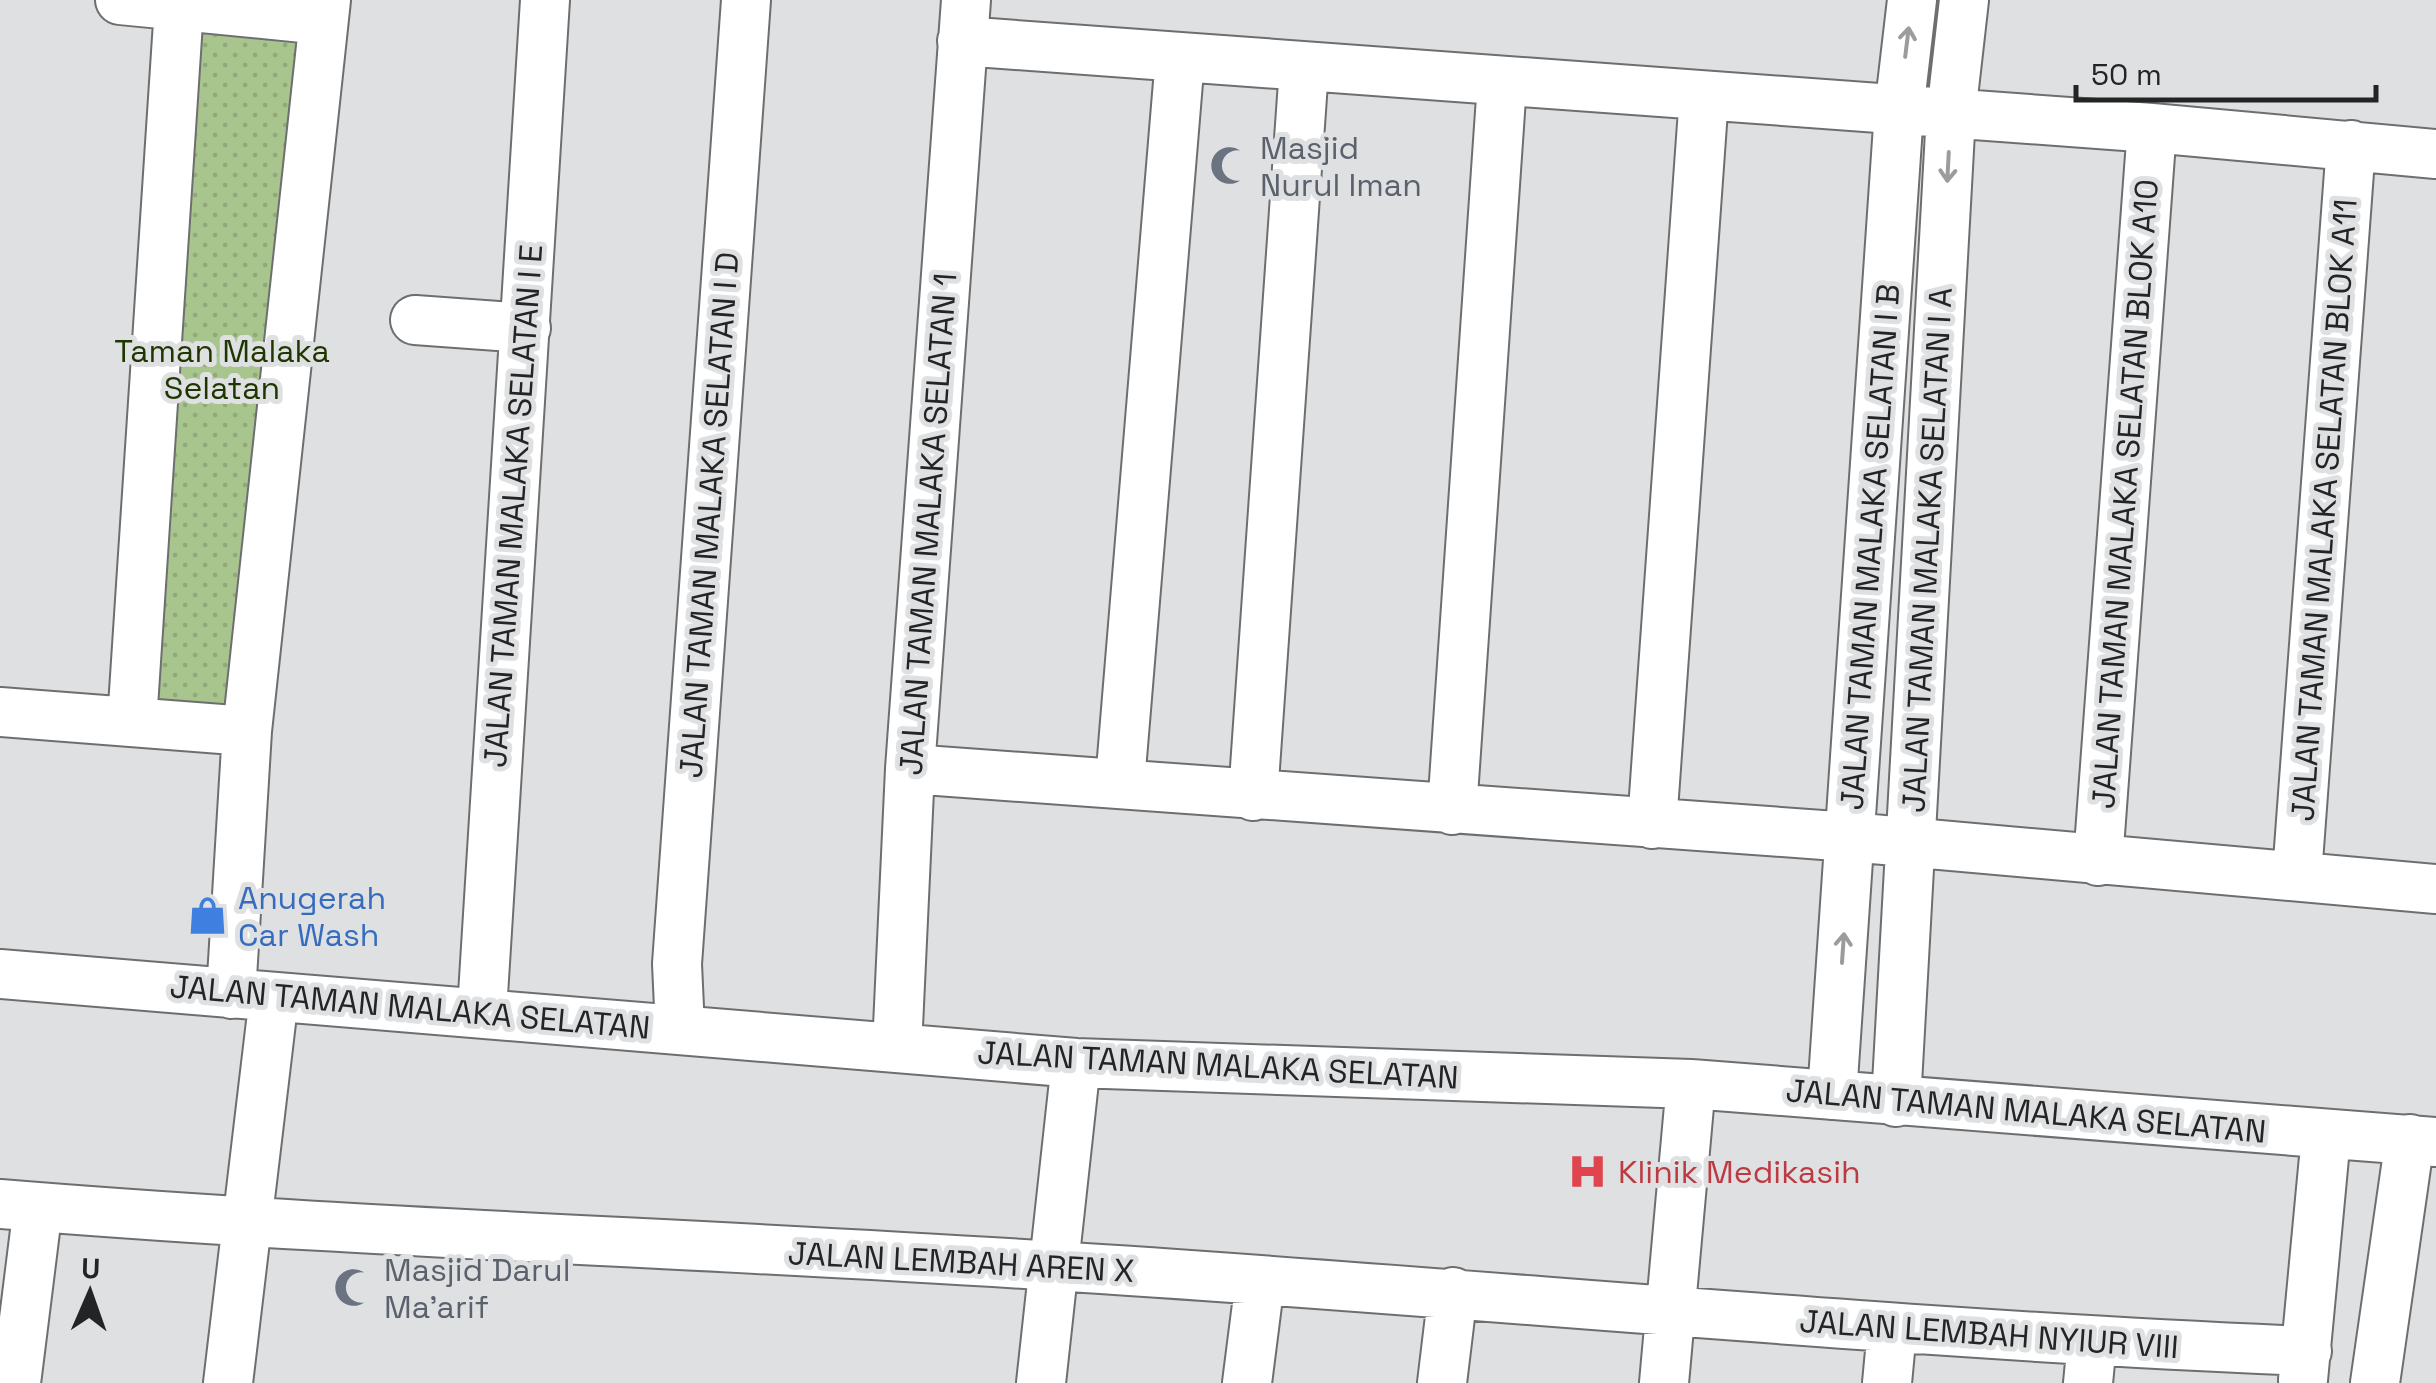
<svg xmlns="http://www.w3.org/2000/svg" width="2436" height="1383" font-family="'Space Grotesk',sans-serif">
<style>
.park{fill:url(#park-dots)}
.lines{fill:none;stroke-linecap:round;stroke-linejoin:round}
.minor-casing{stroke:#6d6e70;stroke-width:52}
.minor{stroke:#fff;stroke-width:48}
.oneway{stroke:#9c9c9d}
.labels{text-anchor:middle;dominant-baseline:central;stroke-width:10;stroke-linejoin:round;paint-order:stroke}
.worship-label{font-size:32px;fill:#5b616d;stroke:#dee0e2;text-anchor:start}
.park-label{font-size:32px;fill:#1f3600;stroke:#dee0e2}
.street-label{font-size:32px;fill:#232425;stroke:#dee0e2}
.shop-label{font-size:32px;fill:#366cbe;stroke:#dee0e2;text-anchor:start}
.health-label{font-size:32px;fill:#be3a42;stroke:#dee0e2;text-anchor:start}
</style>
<defs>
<pattern id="park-dots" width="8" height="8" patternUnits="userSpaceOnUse" patternTransform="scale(2.5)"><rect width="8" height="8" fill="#a9c58e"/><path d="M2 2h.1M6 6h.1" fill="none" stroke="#91a97a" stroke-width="1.8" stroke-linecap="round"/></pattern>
</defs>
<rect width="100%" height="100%" fill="#dee0e2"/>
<!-- park -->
<path class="park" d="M 195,20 L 308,30 L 248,718 L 135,708 Z"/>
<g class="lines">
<defs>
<path id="minor" d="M 120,0 L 323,20
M 962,41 L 2152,128 L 2436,154
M 415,320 L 526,328
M 0,712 L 247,731
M 132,722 L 179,7
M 910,769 L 1850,837 L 2436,889
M 1120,782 L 1180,58
M 1253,796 L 1304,68
M 1452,810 L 1502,83
M 1652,824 L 1704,96
M 2098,861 L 2152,128
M 2297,875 L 2351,145
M 0,974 L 1076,1063 L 1691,1084 L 2436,1142
M 231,994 L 247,731 L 326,0
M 482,1011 L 545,0
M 680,1029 L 677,964 L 746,0
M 897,1048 L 910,769 L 966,0
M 1832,1095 L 1899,111 L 1912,0
M 1896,1102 L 1951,114 L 1964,0
M 0,1204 C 351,1233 703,1243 1055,1266 C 1473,1292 1889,1334 2307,1351
M 2303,1380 L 2326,1136
M 16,1383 L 38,1207
M 228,1383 L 274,997
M 1041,1383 L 1076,1063
M 1247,1383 L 1260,1281
M 1442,1383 L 1453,1292
M 1664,1383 L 1691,1084
M 1887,1383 L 1892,1330
M 2088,1383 L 2092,1342
M 2375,1383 L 2410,1139"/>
</defs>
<!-- minor casing -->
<use href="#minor" class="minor-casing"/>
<!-- minor -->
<use href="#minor" class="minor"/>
</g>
<!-- one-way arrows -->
<defs><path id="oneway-shaft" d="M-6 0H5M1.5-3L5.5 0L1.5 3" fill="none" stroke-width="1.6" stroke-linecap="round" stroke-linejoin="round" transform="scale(2.5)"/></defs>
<g class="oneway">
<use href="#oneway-shaft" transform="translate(1907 42) rotate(-83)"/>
<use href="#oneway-shaft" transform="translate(1948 167) rotate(93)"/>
<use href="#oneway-shaft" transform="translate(1843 948) rotate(-86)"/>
</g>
<!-- icons -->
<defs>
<symbol id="mosque-bare" viewBox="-9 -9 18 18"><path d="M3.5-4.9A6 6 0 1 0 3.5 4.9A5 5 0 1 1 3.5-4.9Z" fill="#6b7280" stroke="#dee0e2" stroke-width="2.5" paint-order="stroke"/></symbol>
<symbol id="shop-bare" viewBox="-9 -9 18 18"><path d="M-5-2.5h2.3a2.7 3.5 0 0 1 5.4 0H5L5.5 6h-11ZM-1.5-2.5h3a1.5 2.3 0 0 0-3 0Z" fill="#3f7fe0" stroke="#dee0e2" stroke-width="2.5" paint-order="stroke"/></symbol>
<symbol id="hospital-bare" viewBox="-9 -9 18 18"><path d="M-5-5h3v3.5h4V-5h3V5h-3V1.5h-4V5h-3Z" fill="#e0444e" stroke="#dee0e2" stroke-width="2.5" paint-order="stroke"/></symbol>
</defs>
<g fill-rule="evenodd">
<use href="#mosque-bare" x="1202" y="138" width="55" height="55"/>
<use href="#shop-bare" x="180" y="888" width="55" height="55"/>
<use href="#hospital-bare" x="1560" y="1144" width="55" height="55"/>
<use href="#mosque-bare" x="326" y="1260" width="55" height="55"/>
</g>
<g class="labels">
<!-- worship labels -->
<g class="worship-label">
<text x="1260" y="148">Masjid<tspan x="1260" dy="37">Nurul Iman</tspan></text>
<text x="384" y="1270">Masjid Darul<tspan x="384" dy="37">Ma'arif</tspan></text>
</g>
<!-- park labels -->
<g class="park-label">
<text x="222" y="351">Taman Malaka<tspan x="222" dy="37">Selatan</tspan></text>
</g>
<!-- street labels -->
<g class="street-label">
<text transform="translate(2125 494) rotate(-86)">JALAN TAMAN MALAKA SELATAN BLOK A10</text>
<text transform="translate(513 506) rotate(-86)">JALAN TAMAN MALAKA SELATAN I E</text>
<text transform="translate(2324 510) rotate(-86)">JALAN TAMAN MALAKA SELATAN BLOK A11</text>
<text transform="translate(709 515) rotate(-86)">JALAN TAMAN MALAKA SELATAN I D</text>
<text transform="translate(928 524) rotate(-86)">JALAN TAMAN MALAKA SELATAN 1</text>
<text transform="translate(1870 547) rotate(-86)">JALAN TAMAN MALAKA SELATAN I B</text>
<text transform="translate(1927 550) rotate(-87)">JALAN TAMAN MALAKA SELATAN I A</text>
<text transform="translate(410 1007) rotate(5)">JALAN TAMAN MALAKA SELATAN</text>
<text transform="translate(1218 1065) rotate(3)">JALAN TAMAN MALAKA SELATAN</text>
<text transform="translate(2026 1111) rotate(5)">JALAN TAMAN MALAKA SELATAN</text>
<text transform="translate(961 1262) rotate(3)">JALAN LEMBAH AREN X</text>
<text transform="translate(1989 1334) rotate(4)">JALAN LEMBAH NYIUR VIII</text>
</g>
<!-- shop labels -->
<g class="shop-label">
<text x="238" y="898">Anugerah<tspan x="238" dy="37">Car Wash</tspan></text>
</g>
<!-- health labels -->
<g class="health-label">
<text x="1618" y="1172">Klinik Medikasih</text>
</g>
</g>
<!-- north arrow -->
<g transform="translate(90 1293) rotate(2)" stroke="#dee0e2" stroke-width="8" paint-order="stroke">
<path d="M0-8L18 38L0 25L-18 38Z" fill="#232425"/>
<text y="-15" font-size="28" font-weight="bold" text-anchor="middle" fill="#232425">U</text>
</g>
<!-- scale -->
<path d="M2076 85v15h300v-15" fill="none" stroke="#232425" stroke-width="5"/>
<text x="2091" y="85" font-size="30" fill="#232425" stroke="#dee0e2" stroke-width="8" paint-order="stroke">50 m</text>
</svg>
